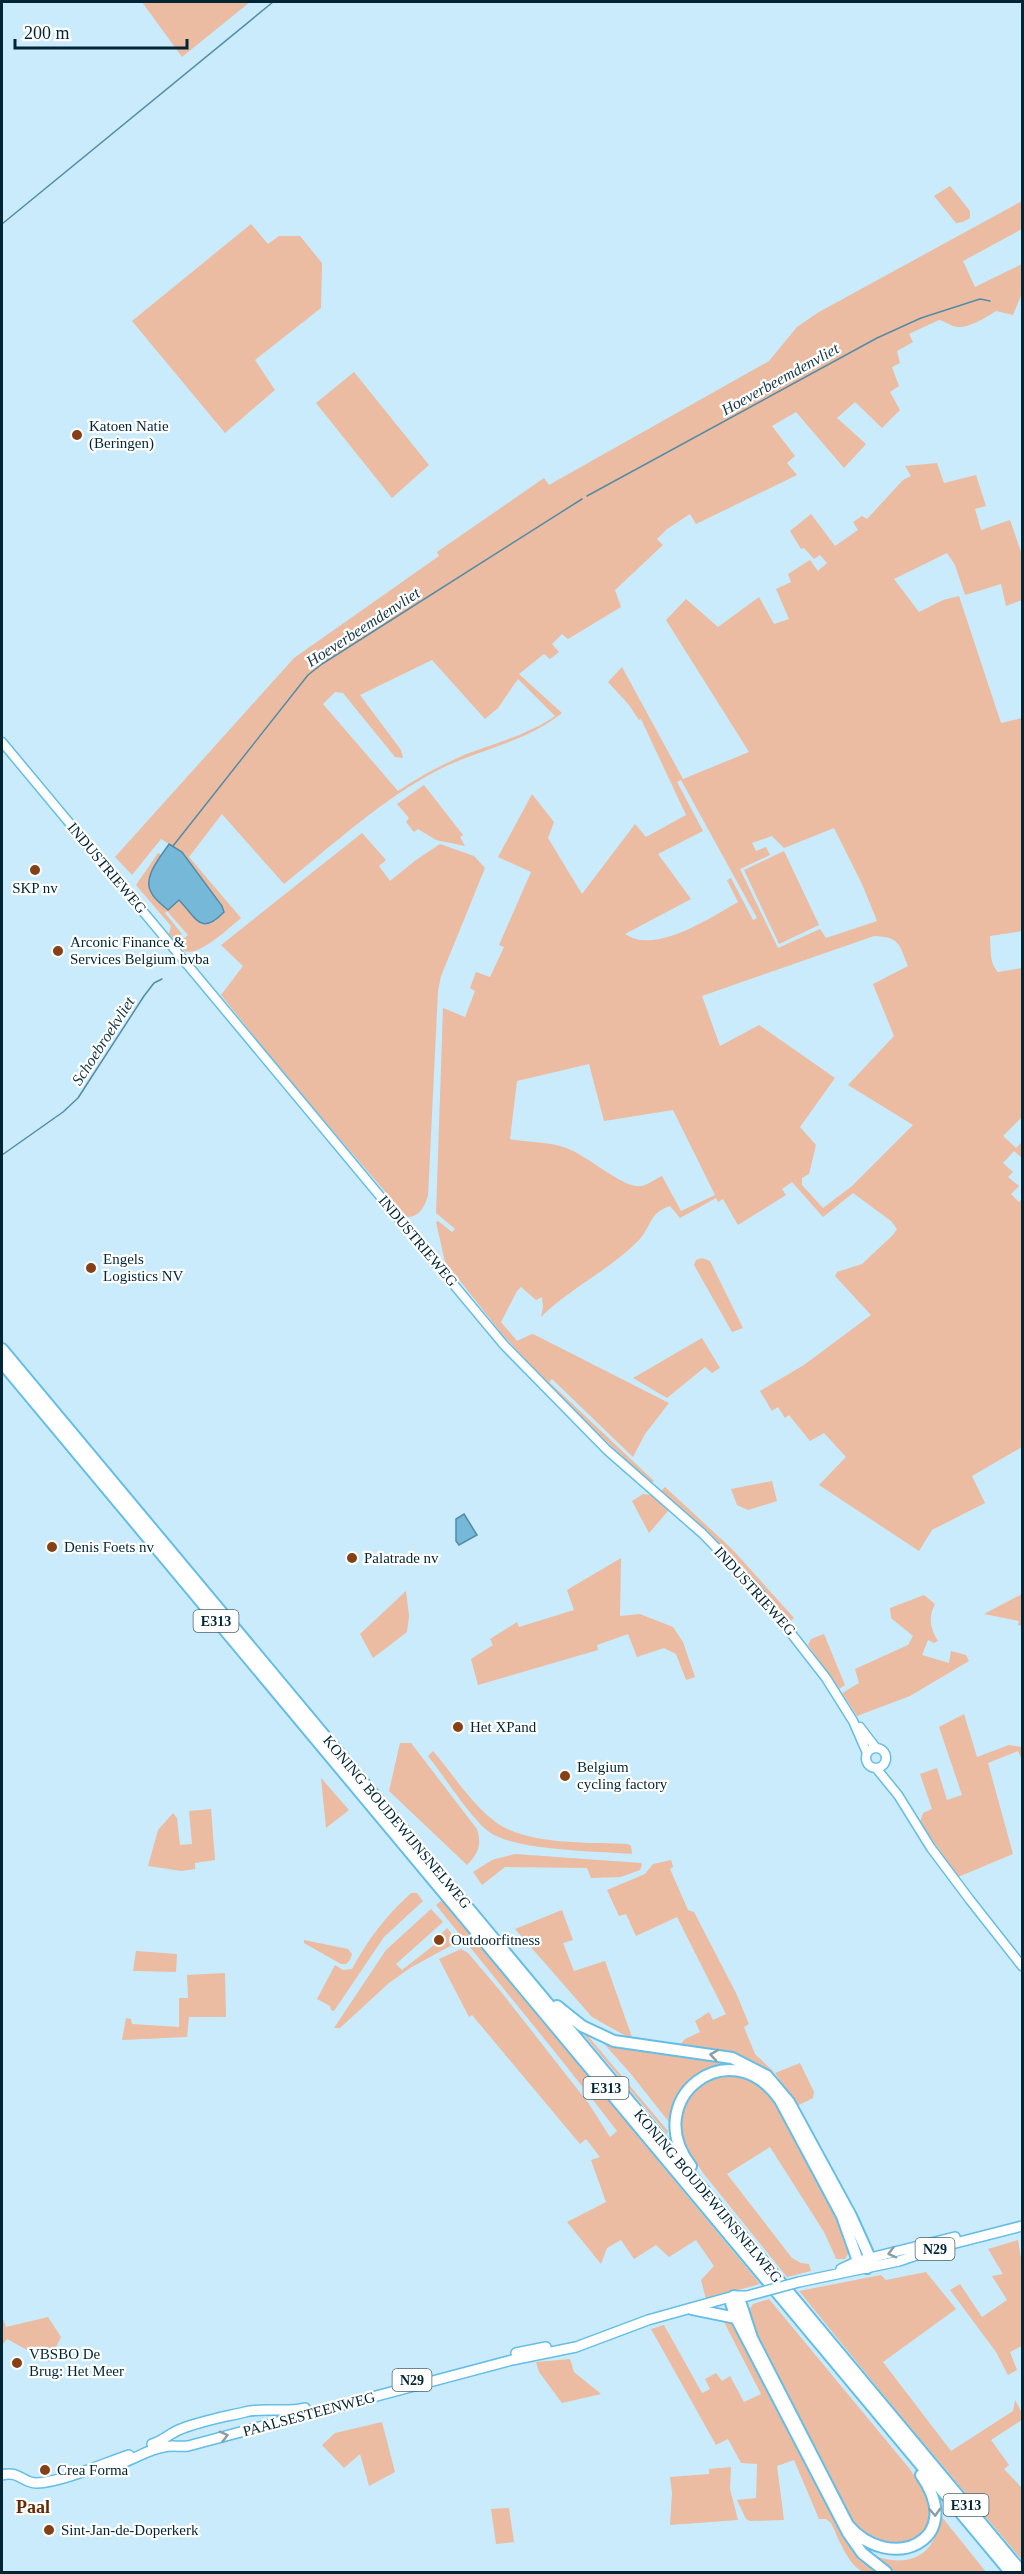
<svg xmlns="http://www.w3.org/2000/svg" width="1024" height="2574" font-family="'Times New Roman',serif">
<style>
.green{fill:#ebbba2;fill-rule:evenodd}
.water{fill:#75b8d7;stroke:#528ca6;stroke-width:1.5}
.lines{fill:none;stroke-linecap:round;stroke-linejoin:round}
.stream{stroke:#528ca6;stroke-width:1.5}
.secondary-casing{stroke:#65bee5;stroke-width:11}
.primary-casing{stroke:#65bee5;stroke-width:12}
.motorway-casing{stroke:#65bee5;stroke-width:14}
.secondary{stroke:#fff;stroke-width:8}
.primary{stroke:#fff;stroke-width:9}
.motorway{stroke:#fff;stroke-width:10}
.primary-bridge-casing{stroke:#65bee5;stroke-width:12;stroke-linecap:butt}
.primary-bridge{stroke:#fff;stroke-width:9}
.oneway{stroke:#8c9da4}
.poi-dot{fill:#854015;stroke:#fff;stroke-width:2}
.labels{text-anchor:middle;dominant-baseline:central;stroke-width:4.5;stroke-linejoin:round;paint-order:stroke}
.shield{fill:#fff;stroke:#4c6671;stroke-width:1.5}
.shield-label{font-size:14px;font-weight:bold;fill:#002534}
.poi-label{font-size:15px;fill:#002534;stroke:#fff;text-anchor:start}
.street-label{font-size:15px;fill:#002534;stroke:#fff}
.water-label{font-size:16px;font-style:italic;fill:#183845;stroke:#fff}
.quarter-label{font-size:18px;font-weight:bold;fill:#662900;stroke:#fff}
</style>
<rect width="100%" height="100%" fill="#caebfb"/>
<!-- green -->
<path class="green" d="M 142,2 L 250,2 L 182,57 Z
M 950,186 L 970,211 L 970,218 L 963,222 L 956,223 L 934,196 Z
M 1022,201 L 1022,229 L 963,261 L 975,287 L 1022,264 L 1022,293 L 1013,315 L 996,311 C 986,317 966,331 953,326 C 948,324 944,321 939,320 L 909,334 L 913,342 L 897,351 L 900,363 L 892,367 L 899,386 L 890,392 L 900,410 L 882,428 L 855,402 L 837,418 L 866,444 L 844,468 L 796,412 L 772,426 L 795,456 L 787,463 L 797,475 L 696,524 L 690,514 L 667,529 L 657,539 L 663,545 L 615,590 L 621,607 L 568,639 L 562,634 L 552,644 L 559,652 L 550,659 L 544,654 L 519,674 L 562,713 C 526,742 478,750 438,770 C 382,799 333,845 284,884 L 222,814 L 189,857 L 241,918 C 229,928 199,957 184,951 L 178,943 L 188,935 L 167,911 L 165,913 L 182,934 L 175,940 L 169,934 L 171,926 L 136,885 L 158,853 L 162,855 L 153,868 L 199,923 C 210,928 216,920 224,912 L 222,906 L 182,852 L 161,839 L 132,875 L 115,857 L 294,658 L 439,556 L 437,552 L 544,478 L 549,485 L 769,361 L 797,327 L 819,312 ZM 432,660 L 485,719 L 498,708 L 518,679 L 555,716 C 528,735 495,743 464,755 C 441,765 419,777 398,791 L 323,704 L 335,692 L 343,693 L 395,757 L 403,758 L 401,750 L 360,695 Z
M 251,224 L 268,244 L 279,236 L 300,236 L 322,263 L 321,308 L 255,360 L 275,390 L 225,433 L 132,321 Z
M 354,372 L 429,465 L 392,498 L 316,403 Z
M 937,463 L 944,483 L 976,475 L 986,506 L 975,509 L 981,530 L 1010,520 L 1022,555 L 1022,600 L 1006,606 L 1001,584 L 965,595 L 955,565 L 947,553 L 894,579 L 919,612 L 943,600 L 959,596 L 1001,723 L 1022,718 L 1022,931 L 990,936 C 991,948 989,963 998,972 L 1022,968 L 1022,1117 L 1003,1136 L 1016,1148 L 1022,1142 L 1022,1158 L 1014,1151 L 1003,1163 L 1013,1172 L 1008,1177 L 1019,1186 L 1011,1194 L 1019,1202 L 1022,1199 L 1022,1447 L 972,1476 L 985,1503 L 932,1530 L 919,1551 L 819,1485 L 846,1457 L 824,1433 L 810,1441 L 789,1415 L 785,1418 L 778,1407 L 772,1411 L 760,1391 L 804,1365 L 871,1315 L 835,1276 L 837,1272 L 862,1264 L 893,1235 L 897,1229 L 891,1221 L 853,1193 L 823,1217 L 792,1182 L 782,1189 L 786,1195 L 738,1225 L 723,1199 L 718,1202 L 716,1198 L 680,1218 L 670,1206 C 647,1214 652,1228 637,1242 C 608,1271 570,1288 541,1317 L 543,1307 L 542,1297 L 536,1300 L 521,1287 L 517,1291 L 501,1322 L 517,1341 L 532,1334 L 535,1335 L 669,1403 L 645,1434 L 633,1457 L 552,1379 L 549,1382 L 654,1481 L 651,1483 L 564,1402 L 502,1334 L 445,1262 L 436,1222 L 438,1221 L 452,1232 L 455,1229 L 436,1213 L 443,1008 L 465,1017 L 475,991 L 470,988 L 476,972 L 490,977 L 504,947 L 499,945 L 531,872 L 498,857 L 532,794 L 554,822 L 548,838 L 582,894 L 635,824 L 646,837 L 686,815 L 641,719 L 639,720 L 629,705 L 608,682 L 622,667 L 683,779 L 749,752 L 666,620 L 686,599 L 718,627 L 759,597 L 774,624 L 789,619 L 776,589 L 791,582 L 788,574 L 810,560 L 818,571 L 827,563 L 820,555 L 814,559 L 804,548 L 801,549 L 790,531 L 811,514 L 835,546 L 858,530 L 853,522 L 862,516 L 867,519 L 903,480 L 911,476 L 905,466 ZM 681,780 L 757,918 L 753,920 L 731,878 L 727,880 L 738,902 C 710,918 655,955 625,934 L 691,899 L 658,854 L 703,831 L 677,782 ZM 834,828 L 862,884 L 877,921 L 826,938 L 820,929 L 778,948 L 740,869 L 770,855 L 766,847 L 756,851 L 752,843 L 772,836 L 784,848 ZM 874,936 C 900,937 899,944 908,966 L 873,984 L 894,1036 L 848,1085 L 913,1125 L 852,1186 L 823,1208 L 802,1185 L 802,1178 L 809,1174 L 816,1145 L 800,1127 L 835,1078 L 759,1025 L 720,1046 L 702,996 ZM 589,1064 L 604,1121 L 673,1110 L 715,1195 L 681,1211 L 662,1176 C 655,1179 648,1185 641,1186 C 623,1189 586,1154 566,1148 C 548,1141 529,1143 510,1139 L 517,1081 Z
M 424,785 L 463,835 L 460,837 L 465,846 L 436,840 L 418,829 L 414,832 L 406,822 L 409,818 L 397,804 Z
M 362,833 L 386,860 L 379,866 L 390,881 L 416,860 L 440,844 L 474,856 L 485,868 L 441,976 L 438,991 L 428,1196 C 424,1207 420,1217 407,1217 L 288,1079 L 221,995 L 243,966 L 221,945 Z
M 784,851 L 819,925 L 779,944 L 744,870 Z
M 702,1258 L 710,1261 L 743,1328 L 732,1332 L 694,1265 L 696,1260 Z
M 702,1338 L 720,1368 L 712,1373 L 705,1367 L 667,1398 L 633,1378 Z
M 772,1481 L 777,1501 L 748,1510 L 737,1505 L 731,1489 Z
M 665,1487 L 732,1549 L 794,1618 L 790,1621 L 720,1544 L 661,1491 Z
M 643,1494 L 651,1495 L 669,1510 L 649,1533 L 632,1501 Z
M 621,1558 L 620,1616 L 640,1614 L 673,1627 L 683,1642 L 695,1677 L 686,1680 L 676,1654 L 664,1648 L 637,1657 L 628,1634 L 597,1645 L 598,1650 L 478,1685 L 471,1659 L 493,1645 L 490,1639 L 517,1622 L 519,1627 L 574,1610 L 567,1590 Z
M 406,1591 L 409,1616 L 407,1632 L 373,1658 L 360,1634 Z
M 1022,1594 L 1022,1626 L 1018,1625 L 1019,1621 L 984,1614 Z
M 924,1595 L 935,1604 C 928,1617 930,1628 938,1641 L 934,1643 L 928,1640 L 922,1655 L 949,1663 L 951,1651 L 966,1655 L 969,1661 L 910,1696 L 857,1716 L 842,1693 L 859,1683 L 855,1669 L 908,1645 L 913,1636 L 891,1618 L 890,1608 Z
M 824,1634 L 845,1685 L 839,1689 L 808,1645 L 811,1639 Z
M 964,1714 L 977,1757 L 1009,1745 L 1022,1747 L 1022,1760 L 1018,1751 L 988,1763 L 1013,1854 L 958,1877 L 920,1822 L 923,1813 L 932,1809 L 920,1774 L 937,1768 L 947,1800 L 962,1795 L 939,1727 Z
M 400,1743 L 411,1743 L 477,1829 C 482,1845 478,1854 467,1865 L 389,1791 Z
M 433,1751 C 453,1774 469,1801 493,1820 C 524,1846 589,1842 628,1844 L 631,1846 L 632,1854 C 598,1851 512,1851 488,1831 C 470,1817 444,1776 428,1756 Z
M 321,1778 L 349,1810 L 326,1828 Z
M 211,1809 L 215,1860 L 195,1863 L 195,1869 L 182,1871 L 148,1866 L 158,1830 L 173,1813 L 177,1818 L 180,1845 L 192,1844 L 189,1811 Z
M 515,1854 L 641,1863 L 642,1865 L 640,1870 L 621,1877 L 591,1878 L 587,1868 L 505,1867 L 482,1885 L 473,1872 L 492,1860 Z
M 671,1860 L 673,1867 L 670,1869 L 688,1910 L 694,1912 L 736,1993 L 749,2024 L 744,2027 L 755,2054 L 775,2073 L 800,2063 L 814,2092 L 813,2098 L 797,2106 L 775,2073 L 749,2059 L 718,2049 L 680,2045 L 685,2039 L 700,2032 L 695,2021 L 709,2012 L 713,2020 L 726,2014 L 677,1917 L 636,1936 L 626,1914 L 619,1916 L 607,1890 L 645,1874 L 653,1864 Z
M 411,1893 L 417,1893 L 423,1901 L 384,1937 L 334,2011 L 331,2010 L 330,2006 L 317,1999 L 335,1965 L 343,1970 L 352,1969 C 368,1939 386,1916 411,1893 Z
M 442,1900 L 760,2284 L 706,2299 L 701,2280 L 714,2266 L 696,2240 L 669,2257 L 656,2245 L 634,2259 L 621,2240 L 607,2248 L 601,2264 L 567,2222 L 606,2202 L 591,2160 L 600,2157 L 586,2139 L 580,2144 L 472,2015 L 469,2017 L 439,1959 L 461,1949 L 468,1953 L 502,1993 L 589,2104 L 610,2137 L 617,2131 C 558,2054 496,1980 436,1905 Z
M 431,1909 L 443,1922 L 396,1964 L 402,1970 L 434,1945 L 433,1942 L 447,1928 L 454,1937 L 452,1945 L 410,1968 L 389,1983 L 340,2028 L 334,2028 L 386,1950 Z
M 562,1910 L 573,1940 L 563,1943 L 574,1971 L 605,1961 L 633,2040 L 592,2017 L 515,1929 Z
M 304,1940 L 348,1949 L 352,1954 L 350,1960 L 346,1964 L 341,1964 L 304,1943 Z
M 136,1951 L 177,1954 L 176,1972 L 133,1971 Z
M 225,1973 L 226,2017 L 189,2017 L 187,2037 L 122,2040 L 126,2018 L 131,2019 L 132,2024 L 179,2027 L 179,1998 L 188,1998 L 187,1975 Z
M 579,2029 L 582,2029 L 668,2131 L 667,2134 Z
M 598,2037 L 713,2057 L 742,2065 L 702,2074 L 672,2126 L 631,2074 Z
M 717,2074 L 747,2076 L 765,2088 L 782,2112 L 840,2227 L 849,2252 L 845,2259 L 836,2259 L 835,2256 L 824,2232 L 770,2147 L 727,2174 L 792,2258 L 801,2263 L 809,2264 L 811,2271 L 787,2277 L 703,2173 L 685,2145 L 680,2124 L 682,2107 L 693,2088 Z
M 1018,2240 L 1022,2264 L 1022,2346 L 1010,2352 L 1017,2370 L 1008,2375 L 996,2352 L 950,2290 L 960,2284 L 982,2317 L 1007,2300 L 992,2276 L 1003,2274 L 988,2249 Z
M 926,2272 L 956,2309 L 883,2362 L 951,2451 L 1013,2411 L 1015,2400 L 1022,2413 L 1022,2420 L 991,2440 L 1009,2465 L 1004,2469 L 1022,2488 L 1022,2560 L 899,2414 L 799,2291 L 881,2275 L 886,2280 Z
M 769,2299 L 909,2468 C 928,2495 931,2498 929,2531 L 902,2553 L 884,2552 L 855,2526 L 755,2334 L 747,2313 L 753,2304 Z
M 2,2316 L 6,2327 L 48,2317 L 61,2337 L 49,2362 L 7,2339 L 2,2345 Z
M 723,2320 L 731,2320 L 857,2555 L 877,2572 C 873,2572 866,2573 863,2572 C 847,2564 838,2537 831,2523 L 826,2519 L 819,2519 L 794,2460 L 777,2466 L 784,2520 L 750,2521 L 746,2519 L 737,2500 L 756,2498 L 757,2464 L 741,2463 L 728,2439 L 716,2445 L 651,2329 L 664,2325 L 702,2393 L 710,2389 L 705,2379 L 716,2373 L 722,2381 L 730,2376 L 744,2402 L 761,2394 Z
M 570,2359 L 574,2372 L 601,2394 L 562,2403 L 539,2372 L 536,2362 Z
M 382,2422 L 395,2472 L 369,2486 L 360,2454 L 344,2468 L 322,2445 L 335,2433 Z
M 731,2467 L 730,2489 L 738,2520 L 670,2525 L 672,2493 L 670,2477 L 709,2474 L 709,2469 Z
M 509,2508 L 514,2542 L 496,2544 L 491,2509 Z
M 941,2516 L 986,2572 L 894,2572 L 870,2554 C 893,2564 921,2565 934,2539 C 937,2532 938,2523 941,2516 Z"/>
<!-- water -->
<path class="water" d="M 169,844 L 182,852 L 222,906 L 224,912 C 201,936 197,919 179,900 L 168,910 C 162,905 154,899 151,892 C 142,877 162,855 169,844 Z
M 464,1514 L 477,1535 L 459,1545 L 456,1541 L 456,1519 Z"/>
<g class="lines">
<!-- stream -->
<path class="stream" d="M 2,224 L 273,2
M 587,496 L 877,338 L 921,318 L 980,299 L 990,301
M 173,846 L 308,675 L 322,664 L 582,499
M 2,1155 L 63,1112 L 78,1098 L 144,996 L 154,983 L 162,979"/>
<defs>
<path id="secondary" d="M 2,742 L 504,1345 L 607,1450 L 703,1534 L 758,1591 L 826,1678 L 853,1721 L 867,1753
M 860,1727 L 876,1748
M866 1758a10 10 0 1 1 20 0a10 10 0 1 1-20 0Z
M 876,1768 L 898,1795 L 931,1848 L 970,1900 L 1022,1966"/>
<path id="primary" d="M 841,2269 L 858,2261 L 955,2237
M 799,2282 L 899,2261 L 940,2247 L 1022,2226
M 516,2353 L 546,2347
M 152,2444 C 163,2441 170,2433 181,2429 C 201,2421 224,2417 245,2412 C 265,2407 285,2413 305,2408
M 104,2465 C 127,2467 142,2450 164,2447 C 171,2445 180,2447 188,2446 L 512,2360 L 576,2347 L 648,2320 L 734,2296 L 747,2296
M 2,2475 C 19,2470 24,2484 37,2483 C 62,2482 105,2463 129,2455"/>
<path id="motorway" d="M 2,1349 L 1022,2572
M 2,1363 L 1010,2572
M 557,2006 L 582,2026 L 614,2041 L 732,2058 L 767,2076 L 789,2102 L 851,2216 L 870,2258 L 867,2268 L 858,2261 L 842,2216 L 780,2100 C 730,2028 639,2100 691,2166
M 692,2309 L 736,2318
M 886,2572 L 862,2553 L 848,2533 L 736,2318 L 731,2303 L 734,2296 L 740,2301 L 752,2338 L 848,2525 C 889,2574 968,2542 921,2475"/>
</defs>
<!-- secondary casing -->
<use href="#secondary" class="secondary-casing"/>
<!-- primary casing -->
<use href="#primary" class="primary-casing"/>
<!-- motorway casing -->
<use href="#motorway" class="motorway-casing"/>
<!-- secondary -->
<use href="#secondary" class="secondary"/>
<!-- primary -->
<use href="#primary" class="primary"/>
<!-- motorway -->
<use href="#motorway" class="motorway"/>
<defs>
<path id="primary-bridge" d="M 747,2296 L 799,2282"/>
</defs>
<!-- primary-bridge casing -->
<use href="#primary-bridge" class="primary-bridge-casing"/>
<!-- primary-bridge -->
<use href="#primary-bridge" class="primary-bridge"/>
</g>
<!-- one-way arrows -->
<defs><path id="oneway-chevron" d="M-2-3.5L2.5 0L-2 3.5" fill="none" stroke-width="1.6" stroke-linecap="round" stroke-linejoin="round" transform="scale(1.5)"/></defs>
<g class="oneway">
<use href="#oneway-chevron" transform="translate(714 2055) rotate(-171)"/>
<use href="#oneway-chevron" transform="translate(892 2253) rotate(165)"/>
<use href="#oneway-chevron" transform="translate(224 2436) rotate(-15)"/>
<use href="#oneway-chevron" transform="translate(935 2512) rotate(87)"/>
</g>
<!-- markers -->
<g class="poi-dot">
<circle cx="77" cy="435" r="6"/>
<circle cx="35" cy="870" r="6"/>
<circle cx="58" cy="951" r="6"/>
<circle cx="91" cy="1268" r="6"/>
<circle cx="52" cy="1547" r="6"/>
<circle cx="352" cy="1558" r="6"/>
<circle cx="458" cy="1727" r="6"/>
<circle cx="565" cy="1776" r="6"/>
<circle cx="439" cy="1940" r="6"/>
<circle cx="17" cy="2363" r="6"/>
<circle cx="45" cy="2470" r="6"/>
<circle cx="49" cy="2530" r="6"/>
</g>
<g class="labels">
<!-- shield labels -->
<g class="shield">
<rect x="193.5" y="1610" width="45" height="22" rx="4.5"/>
<rect x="583.5" y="2077" width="45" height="22" rx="4.5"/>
<rect x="915.5" y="2238" width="39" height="22" rx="4.5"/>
<rect x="392.5" y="2369" width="39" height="22" rx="4.5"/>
<rect x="943.5" y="2494" width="45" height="22" rx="4.5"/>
</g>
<g class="shield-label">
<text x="216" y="1621">E313</text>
<text x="606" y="2088">E313</text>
<text x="935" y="2249">N29</text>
<text x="412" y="2380">N29</text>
<text x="966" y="2505">E313</text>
</g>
<!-- poi labels -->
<g class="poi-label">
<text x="89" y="426">Katoen Natie<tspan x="89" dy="17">(Beringen)</tspan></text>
<text x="35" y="888" text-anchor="middle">SKP nv</text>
<text x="70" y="942">Arconic Finance &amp;<tspan x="70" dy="17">Services Belgium bvba</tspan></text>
<text x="103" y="1259">Engels<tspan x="103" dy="17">Logistics NV</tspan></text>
<text x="64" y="1547">Denis Foets nv</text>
<text x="364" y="1558">Palatrade nv</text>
<text x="470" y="1727">Het XPand</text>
<text x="577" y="1767">Belgium<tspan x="577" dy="17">cycling factory</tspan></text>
<text x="451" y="1940">Outdoorfitness</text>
<text x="29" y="2354">VBSBO De<tspan x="29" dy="17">Brug: Het Meer</tspan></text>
<text x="57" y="2470">Crea Forma</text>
<text x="61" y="2530">Sint-Jan-de-Doperkerk</text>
</g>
<!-- street labels -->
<g class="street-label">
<text transform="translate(107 868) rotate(50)">INDUSTRIEWEG</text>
<text transform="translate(418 1241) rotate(50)">INDUSTRIEWEG</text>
<text transform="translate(755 1591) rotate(48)">INDUSTRIEWEG</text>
<text transform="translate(397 1822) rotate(50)">KONING BOUDEWIJNSNELWEG</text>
<text transform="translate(708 2196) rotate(50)">KONING BOUDEWIJNSNELWEG</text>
<text transform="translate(309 2414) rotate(-15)">PAALSESTEENWEG</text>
</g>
<!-- water labels -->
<g class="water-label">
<text transform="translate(780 379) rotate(-29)">Hoeverbeemdenvliet</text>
<text transform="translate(363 627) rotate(-33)">Hoeverbeemdenvliet</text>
<text transform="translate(103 1041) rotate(-57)">Schoebroekvliet</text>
</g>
<!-- quarter labels -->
<g class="quarter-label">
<text x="33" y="2507">Paal</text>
</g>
</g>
<!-- border -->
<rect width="1024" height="2574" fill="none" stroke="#002534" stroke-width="6"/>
<!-- scale -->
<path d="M15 39v9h172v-9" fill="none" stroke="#002534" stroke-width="3"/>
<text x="24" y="39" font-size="18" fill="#002534" stroke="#ffffff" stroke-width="4.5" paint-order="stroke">200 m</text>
</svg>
